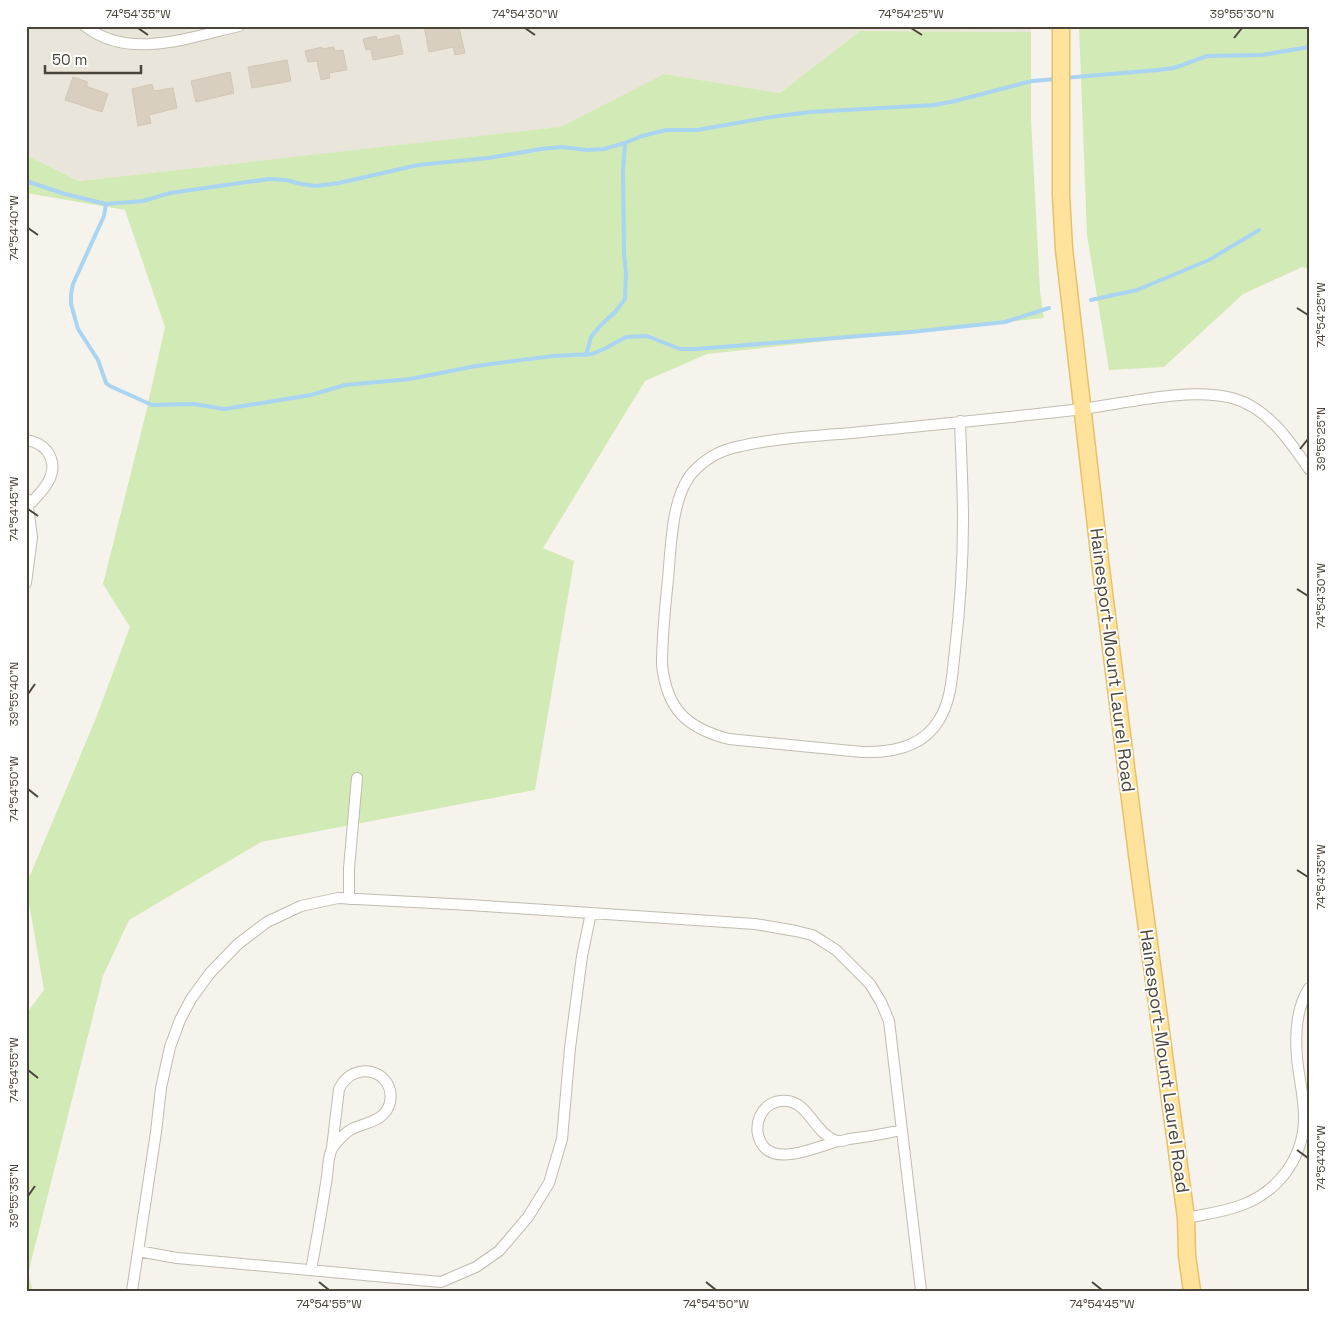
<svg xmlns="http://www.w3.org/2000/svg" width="1335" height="1317" font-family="'Space Grotesk',sans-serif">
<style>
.residential{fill:#eae5da}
.green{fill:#d2eab5}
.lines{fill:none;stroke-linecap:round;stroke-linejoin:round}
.stream{stroke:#a9d4f2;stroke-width:4}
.building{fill:#d8cfc1;stroke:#d3c7b4}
.minor-casing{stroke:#c2bbae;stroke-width:12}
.primary-casing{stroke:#e6c16a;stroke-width:19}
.minor{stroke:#fff;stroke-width:10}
.primary{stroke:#ffe39c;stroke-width:16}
.ticks{fill:none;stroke:#4b4439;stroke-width:2}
.labels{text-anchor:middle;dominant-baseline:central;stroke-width:4;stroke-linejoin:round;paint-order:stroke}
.street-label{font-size:18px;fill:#4b4439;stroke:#fff}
.neatline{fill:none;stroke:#4b4439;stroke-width:2}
.ticks-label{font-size:12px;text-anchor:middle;fill:#4b4439}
</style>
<rect width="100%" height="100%" fill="#f6f3ec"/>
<!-- residential -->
<path class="residential" d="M 26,26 L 1031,26 L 1031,32 L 860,31 L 780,93 L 664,74 L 561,127 L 79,181 L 26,155 Z"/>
<!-- green -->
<path class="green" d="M 1079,26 L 1309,26 L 1309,269 L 1302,267 L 1243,294 L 1164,367 L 1109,370 L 1087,235 Z
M 860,31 L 1031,32 L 1031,119 L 1040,291 L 1044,318 L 707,354 L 645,381 L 543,548 L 574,561 L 535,790 L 261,842 L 129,920 L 103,976 L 28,1274 L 33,1291 L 26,1291 L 26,1014 L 44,990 L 26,885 L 96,718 L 130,627 L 103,584 L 144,421 L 165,327 L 125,210 L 26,193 L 26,155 L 79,181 L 560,127 L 664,74 L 780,93 Z"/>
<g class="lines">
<!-- stream -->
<path class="stream" d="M 1064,78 L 1158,70 L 1174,68 L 1207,56 L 1262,55 L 1309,47
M 26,181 L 65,194 L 106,204 L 143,201 L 170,193 L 269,179 L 286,180 L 301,184 L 316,186 L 339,183 L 418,165 L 488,158 L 541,149 L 562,147 L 587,150 L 604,149 L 625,143 L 642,136 L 666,130 L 697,130 L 771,117 L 810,112 L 934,105 L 955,101 L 1032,81 L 1057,79
M 106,204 L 104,216 L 73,284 L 71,294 L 71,304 L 78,329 L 98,360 L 106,383 L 110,386 L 152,405 L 194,404 L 224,409 L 311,395 L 345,385 L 410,379 L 476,366 L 553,356 L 592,354 L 606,348 L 626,337 L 647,336 L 680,349 L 696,349 L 911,332 L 1005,322 L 1049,308
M 1091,300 L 1137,290 L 1209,260 L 1259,230
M 586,355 L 591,337 L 600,326 L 615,312 L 625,299 L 626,274 L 624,253 L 623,170 L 625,143"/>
</g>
<!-- building -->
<path class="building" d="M 424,26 L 449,26 L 449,29 L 459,27 L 465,53 L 455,55 L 453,47 L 429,52 Z
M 399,35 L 403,54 L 373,60 L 371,49 L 366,50 L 363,39 L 376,36 L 377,40 Z
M 322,47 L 322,49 L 334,47 L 335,51 L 343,50 L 347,70 L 329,73 L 330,78 L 321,80 L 317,61 L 308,62 L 305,51 Z
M 287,60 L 291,81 L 252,88 L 248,67 Z
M 230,72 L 234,93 L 196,102 L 191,81 Z
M 73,77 L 88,82 L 86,86 L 108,94 L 102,112 L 65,100 Z
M 152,84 L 154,91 L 173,88 L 177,108 L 149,115 L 151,123 L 138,126 L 132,89 Z"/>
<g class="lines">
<defs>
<path id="minor" d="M 85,26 C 129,61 190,37 239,26
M 960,421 C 961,454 963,488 963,520 C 963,564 960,607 955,650 C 952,674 952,699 939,720 C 923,747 891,753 862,752 L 729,739 C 686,728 667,709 662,665 C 662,636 665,608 668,579 C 671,548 671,492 696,469 C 708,457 724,449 741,446 C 777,438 815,436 852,433 C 929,425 1006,418 1082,409 C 1127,403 1189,387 1232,398 C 1267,407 1289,440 1309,469
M 26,440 C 35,441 41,444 47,451 C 62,472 43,491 28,506
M 26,583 L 32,537 L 27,499
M 349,899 L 349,868 L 357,778
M 838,1141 C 819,1146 781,1164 765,1148 C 748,1130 761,1097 788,1101 C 809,1104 815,1134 837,1141 C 841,1142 845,1140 849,1139 C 866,1137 884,1134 901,1130
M 1186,1218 C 1205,1214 1224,1212 1242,1205 C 1277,1192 1302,1160 1304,1122 C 1305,1101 1299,1079 1297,1058 C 1295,1035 1296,1008 1309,988
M 138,1251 L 177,1258 L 441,1282 L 476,1267 L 499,1251 L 528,1217 L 549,1183 L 562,1139 L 570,1048 L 582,956 L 591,913
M 311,1270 C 317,1239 322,1208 327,1177 C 328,1168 328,1154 333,1147 C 337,1141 346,1132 352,1129 C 367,1122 386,1121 390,1102 C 396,1071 354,1058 339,1089 L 332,1148
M 132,1291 L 156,1132 L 161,1088 L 170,1047 L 180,1020 L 191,999 L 210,973 L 238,944 L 267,922 L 301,906 L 338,898 L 470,905 L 755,924 L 796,931 L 812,935 L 822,941 L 836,950 L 870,984 L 881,1002 L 889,1021 L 921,1291"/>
<path id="primary" d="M 1061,26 L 1061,195 L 1064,249 L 1100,561 L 1138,862 L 1186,1218 L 1187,1256 L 1192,1291"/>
</defs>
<!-- minor casing -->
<use href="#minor" class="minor-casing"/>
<!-- primary casing -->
<use href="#primary" class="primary-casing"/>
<!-- minor -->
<use href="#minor" class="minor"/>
<!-- primary -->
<use href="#primary" class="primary"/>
</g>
<!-- ticks -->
<path class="ticks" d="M 138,28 L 148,35M 525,28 L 535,35M 911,28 L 922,35M 1234,38 L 1242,28M 28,228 L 38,235M 1297,308 L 1308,315M 1300,449 L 1308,439M 28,509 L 38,516M 1297,589 L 1308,596M 28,694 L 35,684M 28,789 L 38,797M 1297,870 L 1308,877M 28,1070 L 38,1078M 1297,1150 L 1308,1158M 28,1196 L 35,1186M 319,1282 L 329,1290M 706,1282 L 716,1290M 1092,1282 L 1102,1290"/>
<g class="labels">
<!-- street labels -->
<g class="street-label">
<text transform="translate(1113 660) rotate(83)">Hainesport-Mount Laurel Road</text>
<text transform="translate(1165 1061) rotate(82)">Hainesport-Mount Laurel Road</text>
</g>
</g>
<!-- border -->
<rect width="1335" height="1317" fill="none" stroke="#ffffff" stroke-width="55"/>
<!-- scale -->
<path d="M45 65v8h96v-8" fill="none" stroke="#4b4439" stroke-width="2.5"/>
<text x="52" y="65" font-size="15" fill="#4b4439" stroke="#ffffff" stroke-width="4" paint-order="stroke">50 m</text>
<rect x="28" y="28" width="1280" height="1262" class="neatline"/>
<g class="ticks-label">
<text x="138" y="18">74°54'35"W</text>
<text x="525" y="18">74°54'30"W</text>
<text x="911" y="18">74°54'25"W</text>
<text x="1242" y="18">39°55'30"N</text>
<text transform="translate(14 228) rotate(-90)" y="4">74°54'40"W</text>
<text transform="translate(1321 315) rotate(-90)" y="4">74°54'25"W</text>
<text transform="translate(1321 439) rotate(-90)" y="4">39°55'25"N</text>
<text transform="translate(14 509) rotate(-90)" y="4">74°54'45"W</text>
<text transform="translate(1321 596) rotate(-90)" y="4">74°54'30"W</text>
<text transform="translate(14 694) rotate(-90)" y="4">39°55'40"N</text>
<text transform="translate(14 789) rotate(-90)" y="4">74°54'50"W</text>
<text transform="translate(1321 877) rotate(-90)" y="4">74°54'35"W</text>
<text transform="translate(14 1070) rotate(-90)" y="4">74°54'55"W</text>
<text transform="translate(1321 1158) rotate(-90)" y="4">74°54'40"W</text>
<text transform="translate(14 1196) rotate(-90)" y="4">39°55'35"N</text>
<text x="329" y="1308">74°54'55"W</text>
<text x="716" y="1308">74°54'50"W</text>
<text x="1102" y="1308">74°54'45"W</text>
</g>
</svg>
